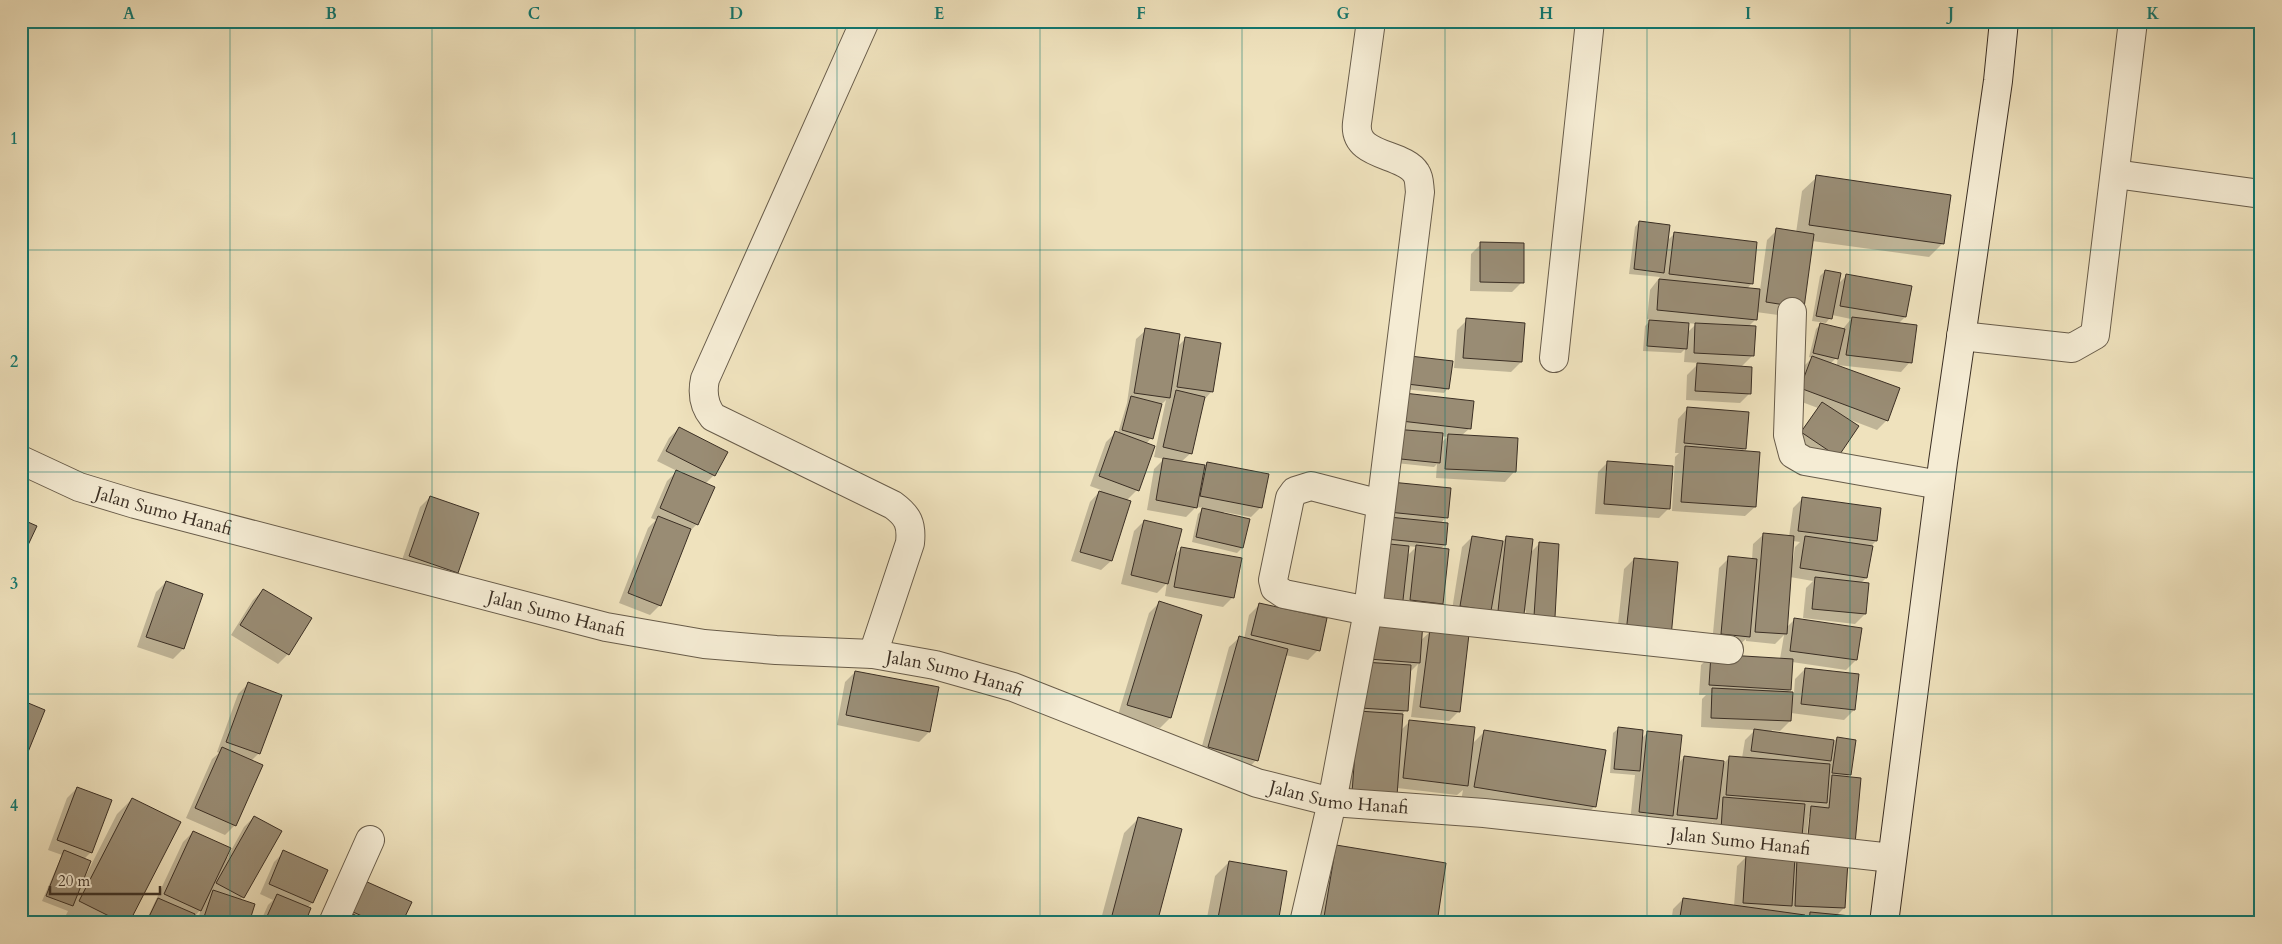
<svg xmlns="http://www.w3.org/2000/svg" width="2282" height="944" font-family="Cardo,serif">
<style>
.shadow{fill:#0003;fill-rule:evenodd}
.building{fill:#998c74;stroke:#3b2f24}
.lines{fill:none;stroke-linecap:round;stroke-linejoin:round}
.street-casing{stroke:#685c4a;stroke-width:30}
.secondary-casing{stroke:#3b2f24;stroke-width:30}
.street{stroke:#f5ecd4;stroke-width:28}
.secondary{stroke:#f5ecd4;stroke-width:28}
.grid{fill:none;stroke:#0f766e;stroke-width:1;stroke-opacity:0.55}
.labels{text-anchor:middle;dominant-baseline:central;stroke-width:5;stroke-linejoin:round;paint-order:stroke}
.street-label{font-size:18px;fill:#3b2f24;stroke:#f5ecd4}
.neatline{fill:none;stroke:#0f766e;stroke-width:2}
.grid-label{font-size:16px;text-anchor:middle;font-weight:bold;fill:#0f766e}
</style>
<rect width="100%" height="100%" fill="#efe2bd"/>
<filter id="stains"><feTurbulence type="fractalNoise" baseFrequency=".004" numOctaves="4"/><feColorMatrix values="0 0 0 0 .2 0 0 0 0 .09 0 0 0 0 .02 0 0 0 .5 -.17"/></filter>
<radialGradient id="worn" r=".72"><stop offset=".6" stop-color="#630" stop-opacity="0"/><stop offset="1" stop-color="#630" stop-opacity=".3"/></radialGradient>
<!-- shadow -->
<path class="shadow" d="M 1817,177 L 1943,243 L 1929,257 L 1812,241 L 1792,317 L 1756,312 L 1756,319 L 1748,327 L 1753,355 L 1741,367 L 1750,393 L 1740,403 L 1686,400 L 1687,375 L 1699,363 L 1684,362 L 1685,349 L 1681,353 L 1643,351 L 1645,326 L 1651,320 L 1647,319 L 1650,290 L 1660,277 L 1629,274 L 1635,227 L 1639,222 L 1667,241 L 1675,233 L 1751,284 L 1747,289 L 1760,290 L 1767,240 L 1777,230 L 1796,233 L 1802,191 ZM 1688,323 L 1696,324 L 1687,333 Z
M 1481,244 L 1522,282 L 1512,292 L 1470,291 L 1471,254 Z
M 1825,271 L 1837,285 L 1847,275 L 1905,317 L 1898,324 L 1910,362 L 1901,372 L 1837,365 L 1838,356 L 1830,364 L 1887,420 L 1877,430 L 1848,419 L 1827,466 L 1792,443 L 1818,408 L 1791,398 L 1802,368 L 1812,358 L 1809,357 L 1816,329 L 1820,325 L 1842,330 L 1851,319 L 1832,315 L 1826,323 L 1812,321 L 1820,276 Z
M 1467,320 L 1521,362 L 1511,372 L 1454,368 L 1457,330 Z
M 1146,330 L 1177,347 L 1186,338 L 1212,391 L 1203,401 L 1191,453 L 1181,462 L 1204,466 L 1207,463 L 1261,507 L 1251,517 L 1224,512 L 1223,514 L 1249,520 L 1242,548 L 1237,553 L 1192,542 L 1198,514 L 1204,508 L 1196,507 L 1186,517 L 1147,510 L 1154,469 L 1164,459 L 1154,457 L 1166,400 L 1160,406 L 1151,438 L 1146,444 L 1137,490 L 1126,501 L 1111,561 L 1101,570 L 1071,561 L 1090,502 L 1101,490 L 1090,486 L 1106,442 L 1116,432 L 1118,433 L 1127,403 L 1136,339 Z
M 1406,362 L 1448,388 L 1444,393 L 1403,389 Z
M 1404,395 L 1470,428 L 1461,436 L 1514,472 L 1505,482 L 1436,478 L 1437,464 L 1434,467 L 1386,462 ZM 1441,436 L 1447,437 L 1441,443 Z
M 1687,409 L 1745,448 L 1741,452 L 1755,507 L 1745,516 L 1672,511 L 1675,457 L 1679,453 L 1675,453 L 1678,419 Z
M 679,428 L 714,475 L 705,484 L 697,524 L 688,533 L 660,605 L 650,615 L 619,603 L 648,528 L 656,520 L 651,518 L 667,481 L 677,471 L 657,461 L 669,438 Z
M 1608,462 L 1669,508 L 1659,518 L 1595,514 L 1598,472 Z
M 1382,493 L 1446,517 L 1441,523 L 1445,545 L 1440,549 L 1442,603 L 1432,613 L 1399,610 ZM 1408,546 L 1416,547 L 1406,557 Z
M 430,497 L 457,572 L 447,582 L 400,566 L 420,507 Z
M 1803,498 L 1880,509 L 1876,541 L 1870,547 L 1866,578 L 1861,583 L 1868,584 L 1865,614 L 1855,624 L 1803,618 L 1806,588 L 1813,581 L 1790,577 L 1786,628 L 1794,620 L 1860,629 L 1856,660 L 1846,670 L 1792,662 L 1790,690 L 1786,693 L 1794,693 L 1795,679 L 1805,669 L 1858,676 L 1854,710 L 1844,720 L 1791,713 L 1790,721 L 1780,731 L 1772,730 L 1771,732 L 1833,741 L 1832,744 L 1837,738 L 1854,741 L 1850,774 L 1846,778 L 1859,779 L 1853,843 L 1843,853 L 1816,851 L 1817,847 L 1799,845 L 1800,837 L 1791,846 L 1712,839 L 1713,822 L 1706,829 L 1668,825 L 1669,818 L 1662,825 L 1630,822 L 1635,775 L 1610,773 L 1613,733 L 1618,729 L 1642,731 L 1641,739 L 1648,732 L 1681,736 L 1678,764 L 1684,757 L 1723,762 L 1722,765 L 1730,757 L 1742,758 L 1745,740 L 1755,730 L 1701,727 L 1702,699 L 1706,695 L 1699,695 L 1701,665 L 1711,655 L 1780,659 L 1784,635 L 1775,644 L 1746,641 L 1746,639 L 1738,646 L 1712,644 L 1719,568 L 1729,558 L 1752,560 L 1753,544 L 1763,535 L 1789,537 L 1793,508 ZM 1793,541 L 1800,542 L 1795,547 L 1793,560 L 1791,560 ZM 1809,816 L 1811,816 L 1808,842 L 1806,842 Z
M 1144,521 L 1174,556 L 1181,548 L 1233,597 L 1223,607 L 1165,596 L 1167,583 L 1157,593 L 1121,584 L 1134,531 Z
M 1472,537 L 1502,542 L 1506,538 L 1530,553 L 1539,544 L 1553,617 L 1543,627 L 1525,626 L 1526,610 L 1513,623 L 1451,616 L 1462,547 Z
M 1634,559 L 1676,563 L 1616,643 L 1624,569 Z
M 166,582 L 202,595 L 183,649 L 173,659 L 137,647 L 156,592 Z
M 263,590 L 288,654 L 278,664 L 231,635 L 253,600 Z
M 1159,603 L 1170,718 L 1160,728 L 1118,715 L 1149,613 Z
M 1259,605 L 1318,650 L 1308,660 L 1285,655 L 1256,760 L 1247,770 L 1199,757 L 1229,647 L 1239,638 L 1244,639 L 1249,615 Z
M 1362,629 L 1420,641 L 1431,631 L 1459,711 L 1449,721 L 1411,717 L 1418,664 L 1409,673 L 1406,710 L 1401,715 L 1400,731 L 1410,721 L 1472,744 L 1485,731 L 1595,806 L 1580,821 L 1461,801 L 1463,790 L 1457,795 L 1397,788 L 1343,803 Z
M 855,672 L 929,732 L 919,742 L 837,725 L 845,682 Z
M 248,684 L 259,753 L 251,761 L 235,825 L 225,835 L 186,818 L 212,759 L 219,753 L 217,752 L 238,694 Z
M 21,701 L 27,751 L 21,756 Z
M 77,788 L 91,852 L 84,859 L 82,879 L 84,879 L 117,814 L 132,799 L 128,923 L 80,923 L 66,915 L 68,911 L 42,901 L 62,855 L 48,850 L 67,798 Z
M 254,817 L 280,831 L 240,901 L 248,923 L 197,923 L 201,909 L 189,923 L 145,923 L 183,842 L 193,832 L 227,858 L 244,827 Z
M 1138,819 L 1155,923 L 1100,923 L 1124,833 Z
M 1336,847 L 1435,923 L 1312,923 L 1322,861 Z
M 284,852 L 312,903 L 307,908 L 303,923 L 260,923 L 268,905 L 273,900 L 260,894 L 274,862 Z
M 1747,856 L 1793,864 L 1798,859 L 1844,908 L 1836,916 L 1849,923 L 1671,923 L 1673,909 L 1683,899 L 1734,906 L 1737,866 Z
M 1229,862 L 1276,923 L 1206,923 L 1215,876 Z
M 356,892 L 401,923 L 346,923 Z"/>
<!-- building -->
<path class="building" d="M 1816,175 L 1951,195 L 1944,244 L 1809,225 Z
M 1639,221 L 1670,225 L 1664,273 L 1634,269 Z
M 1776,228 L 1814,234 L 1804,308 L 1766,302 Z
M 1674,232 L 1757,242 L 1753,284 L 1669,274 Z
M 1480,242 L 1524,243 L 1524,283 L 1480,282 Z
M 1825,270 L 1841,273 L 1832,319 L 1816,316 Z
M 1846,274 L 1912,286 L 1906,317 L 1840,306 Z
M 1659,279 L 1760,289 L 1757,320 L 1657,310 Z
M 1852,317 L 1917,325 L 1912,363 L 1846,355 Z
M 1466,318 L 1525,323 L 1522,362 L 1463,358 Z
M 1649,320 L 1689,323 L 1687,349 L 1647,346 Z
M 1695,323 L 1756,326 L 1754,356 L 1694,353 Z
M 1820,323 L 1845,329 L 1838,359 L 1813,353 Z
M 1145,328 L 1180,334 L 1170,398 L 1134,393 Z
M 1185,337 L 1221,343 L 1213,392 L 1177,387 Z
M 1410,356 L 1453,361 L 1449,389 L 1407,384 Z
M 1812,356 L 1900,388 L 1888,421 L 1800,388 Z
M 1697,363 L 1752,367 L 1751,394 L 1695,391 Z
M 1176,390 L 1205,397 L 1192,454 L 1163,447 Z
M 1404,393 L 1474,401 L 1471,429 L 1401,421 Z
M 1131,396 L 1162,404 L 1153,439 L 1122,430 Z
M 1822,402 L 1859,426 L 1838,457 L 1801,432 Z
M 1687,407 L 1749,412 L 1746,449 L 1684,443 Z
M 679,427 L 728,452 L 715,476 L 666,451 Z
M 1394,429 L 1443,433 L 1440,463 L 1391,458 Z
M 1115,431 L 1155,446 L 1139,491 L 1099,476 Z
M 1448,434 L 1518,438 L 1516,472 L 1445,469 Z
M 1685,446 L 1760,452 L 1756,507 L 1681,502 Z
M 1163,458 L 1205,465 L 1197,508 L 1156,500 Z
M 1607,461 L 1673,466 L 1670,509 L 1604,504 Z
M 1207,462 L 1269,474 L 1262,508 L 1200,496 Z
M 676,470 L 715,487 L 698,525 L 660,508 Z
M 1391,482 L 1451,488 L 1448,518 L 1388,512 Z
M 1099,491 L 1131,501 L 1112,561 L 1080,552 Z
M 430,496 L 479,513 L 458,573 L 409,556 Z
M 1802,497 L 1881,508 L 1877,541 L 1798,531 Z
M 1202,508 L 1250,519 L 1243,548 L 1196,537 Z
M 658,516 L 691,529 L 661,606 L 628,593 Z
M 1389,517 L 1448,523 L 1446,545 L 1386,539 Z
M 21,519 L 37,526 L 21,560 Z
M 1144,520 L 1182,529 L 1168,584 L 1131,575 Z
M 1763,533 L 1794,536 L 1787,634 L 1755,632 Z
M 1472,536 L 1503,541 L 1491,611 L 1460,606 Z
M 1506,536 L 1533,539 L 1524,614 L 1498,611 Z
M 1805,536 L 1873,546 L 1867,578 L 1800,568 Z
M 1539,542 L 1559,544 L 1555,617 L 1534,616 Z
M 1380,543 L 1409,546 L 1402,609 L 1373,606 Z
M 1416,545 L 1449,549 L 1443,604 L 1410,600 Z
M 1181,547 L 1242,558 L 1234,598 L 1174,587 Z
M 1728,556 L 1757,559 L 1750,637 L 1721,634 Z
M 1634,558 L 1678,562 L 1671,637 L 1626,633 Z
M 1815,577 L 1869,583 L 1866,614 L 1812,609 Z
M 166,581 L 203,594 L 184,649 L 146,637 Z
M 263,589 L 312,618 L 289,655 L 240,625 Z
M 1159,601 L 1202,615 L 1171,718 L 1127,705 Z
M 1259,603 L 1327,618 L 1320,651 L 1251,635 Z
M 1372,618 L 1423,622 L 1420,663 L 1369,659 Z
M 1794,618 L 1862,628 L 1857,660 L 1790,651 Z
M 1430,629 L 1469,634 L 1460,712 L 1420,707 Z
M 1239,636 L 1288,649 L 1258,761 L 1208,747 Z
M 1711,654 L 1793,659 L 1791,690 L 1709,685 Z
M 1363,662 L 1411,665 L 1408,711 L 1360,708 Z
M 1805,668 L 1859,674 L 1855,710 L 1801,704 Z
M 855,671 L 939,687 L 930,732 L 846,715 Z
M 248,682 L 282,695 L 260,754 L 226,742 Z
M 1712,688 L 1793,692 L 1791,721 L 1711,718 Z
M 21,700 L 45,710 L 28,752 L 21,749 Z
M 1358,711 L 1403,714 L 1397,796 L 1352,793 Z
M 1409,720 L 1475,727 L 1468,786 L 1403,778 Z
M 1618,727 L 1643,730 L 1640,771 L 1614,769 Z
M 1754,729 L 1834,740 L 1831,761 L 1751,751 Z
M 1484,730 L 1606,750 L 1596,807 L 1474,787 Z
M 1647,731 L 1682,735 L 1673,816 L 1639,812 Z
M 1837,737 L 1856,740 L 1851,775 L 1832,773 Z
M 222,747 L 263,765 L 236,826 L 195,808 Z
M 1684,756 L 1724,761 L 1717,819 L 1677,815 Z
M 1729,756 L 1830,764 L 1827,803 L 1726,795 Z
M 1832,775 L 1861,778 L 1855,844 L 1808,836 L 1811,806 L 1829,808 Z
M 77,787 L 112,800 L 92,853 L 57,840 Z
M 1723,797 L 1805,804 L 1802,836 L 1721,830 Z
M 132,798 L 181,822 L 129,923 L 123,923 L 79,901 Z
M 254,816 L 282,831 L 244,898 L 216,883 Z
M 1138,817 L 1182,829 L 1157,923 L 1110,923 Z
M 193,831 L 231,848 L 201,911 L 164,894 Z
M 1336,845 L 1446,863 L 1437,923 L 1323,923 Z
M 64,850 L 91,861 L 73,906 L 46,896 Z
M 283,850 L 328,870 L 313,903 L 269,884 Z
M 1746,855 L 1795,857 L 1792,906 L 1743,903 Z
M 1797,858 L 1848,861 L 1845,908 L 1795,906 Z
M 1229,861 L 1287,871 L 1278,923 L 1217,923 Z
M 365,881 L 412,902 L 402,923 L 377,923 L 351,911 Z
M 213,890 L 255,904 L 249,923 L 202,923 Z
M 277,894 L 311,908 L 305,923 L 264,923 Z
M 158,898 L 195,914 L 191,923 L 146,923 Z
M 1683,898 L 1805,915 L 1804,923 L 1679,923 Z
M 1810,912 L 1851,916 L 1850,923 L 1809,923 Z
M 353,914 L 370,923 L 349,923 Z"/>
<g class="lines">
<defs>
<g id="street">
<path d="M 865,21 L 705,379 C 702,393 704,406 713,417 L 893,505 C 908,516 912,524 910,543 L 873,654"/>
<path d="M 2115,174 L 2261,194"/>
<path d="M 1792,312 L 1788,435 L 1793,454 L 1805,461 L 1940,485"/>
<path d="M 1961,336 L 2072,348 L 2095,335 L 2133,21"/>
<path d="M 1554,358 L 1590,21"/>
<path id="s1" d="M 21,460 L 79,487 L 135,504 L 606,627 L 704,644 L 776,650 L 873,654 L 935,665 L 1013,687 L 1257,783 L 1332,802 L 1484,813 L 1892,858"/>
<path d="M 1381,504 L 1311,486 L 1295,491 L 1290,498 L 1273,580 L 1275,588 L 1284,594 L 1368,611 L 1729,650"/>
<path d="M 333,923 L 370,840"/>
<path d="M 1304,923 L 1332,802 L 1368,611 L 1420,192 C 1419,186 1420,179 1416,173 C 1403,152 1353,158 1357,123 L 1371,21"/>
</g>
<path id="secondary" d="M 1884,923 L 1943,462 L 1998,81 L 2004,21"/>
</defs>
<!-- street casing -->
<use href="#street" class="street-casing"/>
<!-- secondary casing -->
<use href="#secondary" class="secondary-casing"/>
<!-- street -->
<use href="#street" class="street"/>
<!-- secondary -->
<use href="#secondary" class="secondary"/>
</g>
<!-- grid -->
<path class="grid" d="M 230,21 L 230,923M 432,21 L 432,923M 635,21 L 635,923M 837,21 L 837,923M 1040,21 L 1040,923M 1242,21 L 1242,923M 1445,21 L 1445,923M 1647,21 L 1647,923M 1850,21 L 1850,923M 2052,21 L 2052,923M 21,250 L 2261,250M 21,472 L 2261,472M 21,694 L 2261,694"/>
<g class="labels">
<!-- street labels -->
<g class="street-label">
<text stroke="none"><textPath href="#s1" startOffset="152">Jalan Sumo Hanafi</textPath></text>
<text stroke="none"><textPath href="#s1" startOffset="558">Jalan Sumo Hanafi</textPath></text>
<text stroke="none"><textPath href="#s1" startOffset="962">Jalan Sumo Hanafi</textPath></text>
<text stroke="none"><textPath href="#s1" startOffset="1368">Jalan Sumo Hanafi</textPath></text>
<text stroke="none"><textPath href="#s1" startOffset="1772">Jalan Sumo Hanafi</textPath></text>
</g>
</g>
<!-- margin -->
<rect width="2282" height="944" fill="none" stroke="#efe2bd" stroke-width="55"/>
<!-- scale -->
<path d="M50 886v8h110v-8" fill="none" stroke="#3b2f24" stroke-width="2.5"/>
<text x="58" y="886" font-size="15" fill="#3b2f24" stroke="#f5ecd4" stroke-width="4" paint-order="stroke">20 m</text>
<rect x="28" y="28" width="2226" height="888" class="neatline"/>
<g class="grid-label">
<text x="129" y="19">A</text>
<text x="331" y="19">B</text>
<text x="534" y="19">C</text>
<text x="736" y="19">D</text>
<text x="939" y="19">E</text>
<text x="1141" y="19">F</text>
<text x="1343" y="19">G</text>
<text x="1546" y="19">H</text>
<text x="1748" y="19">I</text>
<text x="1951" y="19">J</text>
<text x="2153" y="19">K</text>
<text x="14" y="144">1</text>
<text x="14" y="367">2</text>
<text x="14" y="589">3</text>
<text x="14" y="811">4</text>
</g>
<rect width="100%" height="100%" filter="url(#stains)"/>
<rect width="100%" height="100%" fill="url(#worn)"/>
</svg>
